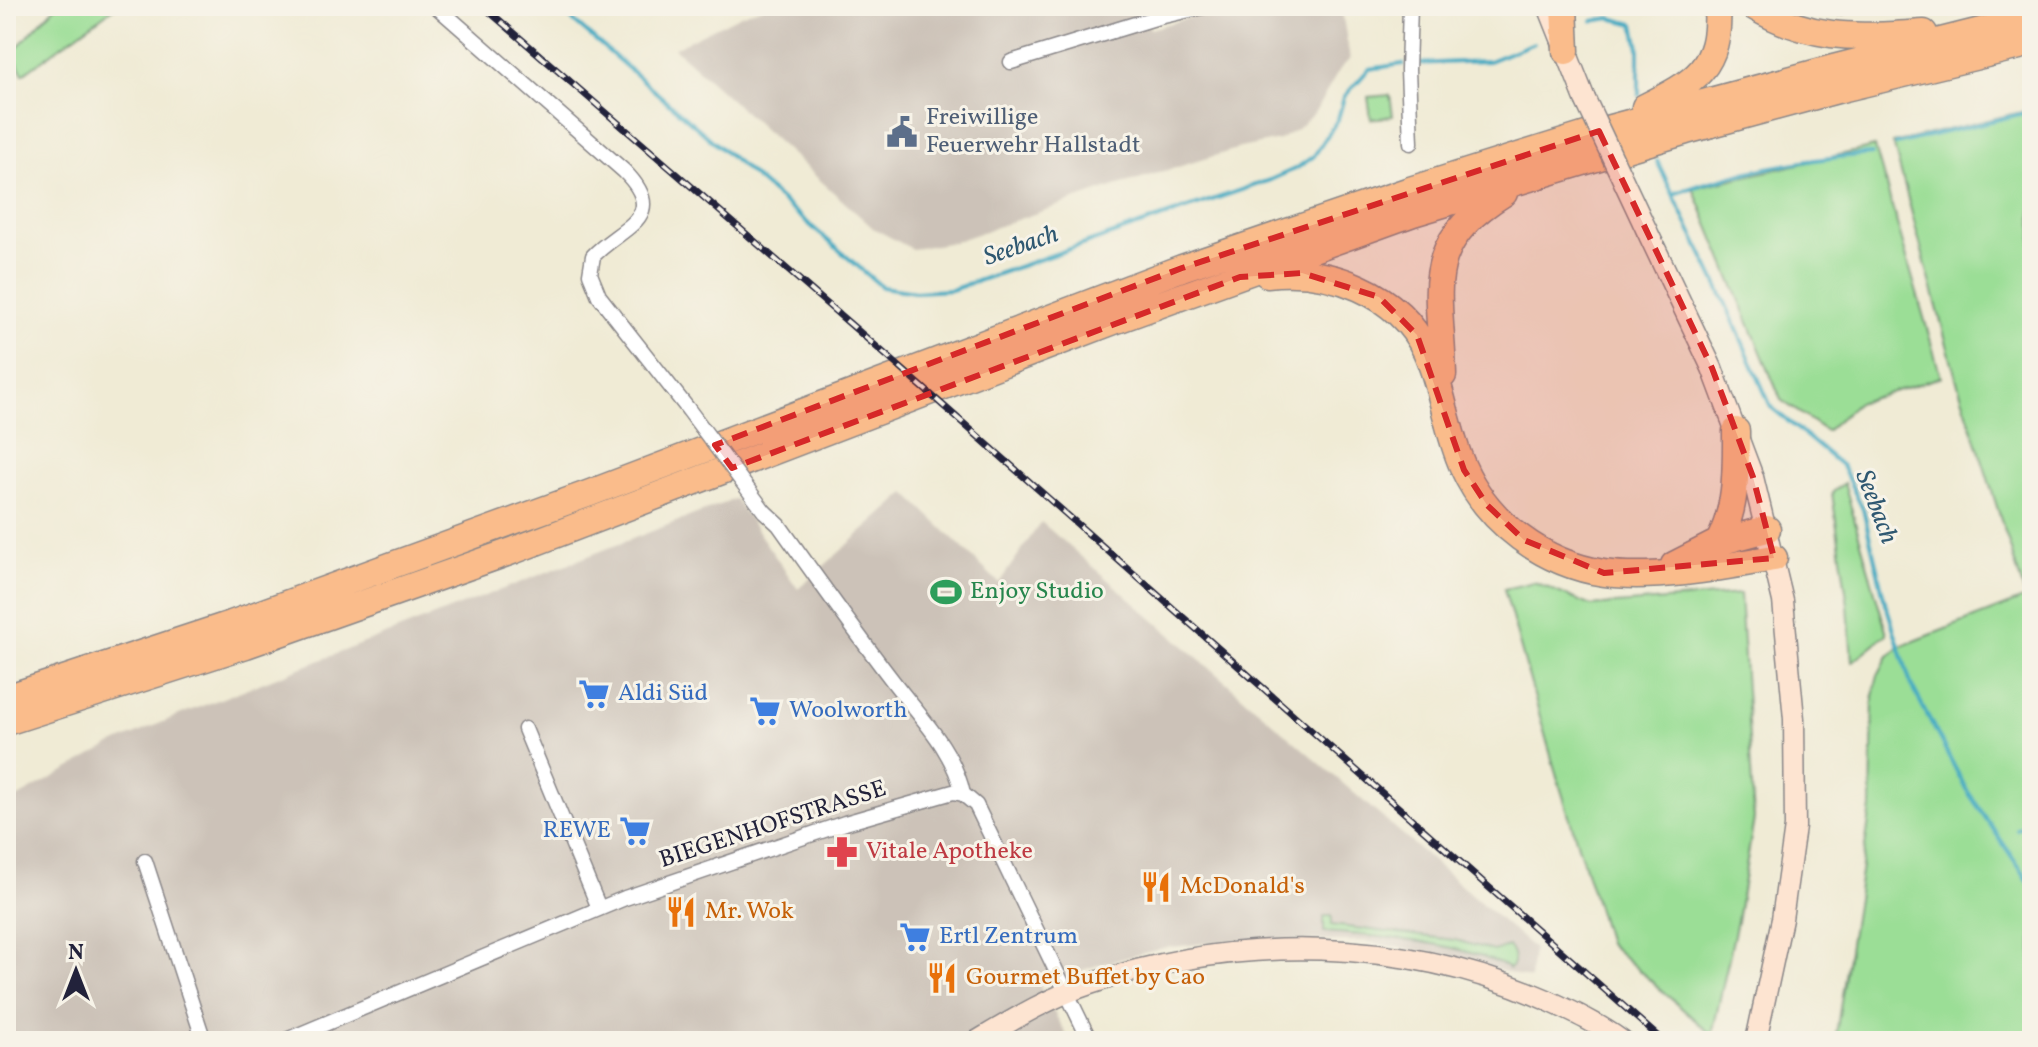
<svg xmlns="http://www.w3.org/2000/svg" width="2038" height="1047" font-family="Vollkorn,serif">
<style>
.industrial{fill:#ccc2b8}
.green{fill:#9bde96;stroke:#5e8068;stroke-width:2}
.lines{fill:none;stroke-linecap:round;stroke-linejoin:round}
.stream{stroke:#42aac2;stroke-width:4}
.street-casing{stroke:#898688;stroke-width:17}
.secondary-casing{stroke:#898688;stroke-width:23}
.highway-casing{stroke:#898688;stroke-width:29}
.street{stroke:#fff;stroke-width:14}
.secondary{stroke:#fde4d1;stroke-width:20}
.highway{stroke:#fabc8b;stroke-width:26}
.rail-casing{stroke:#22223b;stroke-width:7}
.rail{stroke:#f7f3e8;stroke-width:4;stroke-dasharray:12;stroke-linecap:butt}
.street-bridge-casing{stroke:#898688;stroke-width:17;stroke-linecap:butt}
.secondary-bridge-casing{stroke:#898688;stroke-width:23;stroke-linecap:butt}
.street-bridge{stroke:#fff;stroke-width:14}
.secondary-bridge{stroke:#fde4d1;stroke-width:20}
.marked{fill:#d62828;fill-opacity:0.2;stroke:#d62828;stroke-width:6;stroke-dasharray:16 10;stroke-linejoin:round}
.labels{text-anchor:middle;dominant-baseline:central;stroke-width:6;stroke-linejoin:round;paint-order:stroke}
.service-label{font-size:24px;fill:#4e5e75;stroke:#f7f3e8;text-anchor:start}
.leisure-label{font-size:24px;fill:#27864d;stroke:#f7f3e8;text-anchor:start}
.shop-label{font-size:24px;fill:#366cbe;stroke:#f7f3e8;text-anchor:start}
.street-label{font-size:24px;fill:#22223b;stroke:#f7f3e8}
.health-label{font-size:24px;fill:#be3a42;stroke:#f7f3e8;text-anchor:start}
.food-label{font-size:24px;fill:#c56008;stroke:#f7f3e8;text-anchor:start}
.water-label{font-size:26px;font-style:italic;fill:#2f5871;stroke:#f7f3e8}
</style>
<rect width="100%" height="100%" fill="#f7f3e8"/>
<filter id="ink" filterUnits="userSpaceOnUse"><feTurbulence type="fractalNoise" baseFrequency=".0125" numOctaves="2"/><feDisplacementMap in="SourceGraphic" scale="16" xChannelSelector="R" yChannelSelector="G"/><feConvolveMatrix kernelMatrix="1 2 1 2 8 2 1 2 1" color-interpolation-filters="sRGB"/></filter>
<filter id="wash" filterUnits="userSpaceOnUse"><feTurbulence type="fractalNoise" baseFrequency=".006" numOctaves="4" result="noise"/><feDisplacementMap in="SourceGraphic" scale="32" xChannelSelector="R" yChannelSelector="G"/><feGaussianBlur stdDeviation="1.8" result="paint"/><feColorMatrix in="noise" values="0 0 0 0 0 0 0 0 0 0 0 0 0 0 0 0 0 1.4 0 .05"/><feComposite in="paint" operator="in"/></filter>
<g filter="url(#wash)">
<rect width="100%" height="100%" fill="#f0ebd5"/>
<!-- industrial -->
<path class="industrial" d="M 767,6 L 1145,6 L 1150,29 L 1204,13 L 1243,6 L 1341,6 L 1350,59 L 1340,69 L 1314,113 L 1297,129 L 1279,140 L 1240,148 L 1112,187 L 953,242 L 912,249 L 873,228 L 674,48 L 743,14 Z
M 906,493 L 999,583 L 1041,522 L 1533,948 L 1530,979 L 1458,958 L 1364,941 L 1235,940 L 1163,948 L 1098,965 L 1039,985 L 1070,1041 L 6,1041 L 6,804 L 111,745 L 179,715 L 735,499 L 798,589 Z"/>
<!-- green -->
<path class="green" d="M 56,6 L 116,6 L 23,74 L 12,53 Z
M 1801,6 L 1961,6 L 1829,11 Z
M 1390,95 L 1393,116 L 1371,119 L 1368,97 Z
M 2026,111 L 2032,129 L 2032,1041 L 1835,1041 L 1871,808 L 1873,696 L 1878,675 L 1888,656 L 1899,647 L 2026,598 L 1956,378 L 1893,143 Z
M 1875,147 L 1941,377 L 1857,403 L 1826,431 L 1781,400 L 1693,188 Z
M 1844,483 L 1887,634 L 1852,662 L 1848,605 L 1832,493 Z
M 1534,582 L 1591,606 L 1740,594 L 1754,819 L 1737,921 L 1712,1035 L 1608,943 L 1555,770 L 1504,589 Z
M 1324,916 L 1332,916 L 1332,925 L 1455,940 L 1494,951 L 1508,946 C 1514,954 1516,960 1510,969 C 1458,941 1382,937 1324,932 Z"/>
<g class="lines">
<!-- stream -->
<path class="stream" d="M 556,6 L 882,287 L 915,292 L 951,290 L 1270,180 L 1297,168 L 1314,156 L 1338,119 L 1344,97 L 1369,69 L 1403,64
M 1593,21 L 1610,18 L 1634,24 L 1639,48 L 1639,95
M 1412,64 L 1489,61 L 1534,43
M 1896,144 L 2028,112 L 2032,123
M 1657,161 L 1721,293 L 1771,407 L 1842,466 L 1863,509 L 1884,598 L 1911,684 L 1966,789 L 2032,886
M 1673,194 C 1737,171 1804,159 1872,154
M 2017,829 L 2032,821"/>
</g>
</g>
<g filter="url(#ink)">
<g class="lines">
<defs>
<path id="street" d="M 436,6 L 624,171 C 670,217 622,226 593,256 L 590,274 L 599,296 L 688,409
M 1410,6 L 1408,70 L 1411,143
M 1840,6 L 1841,8
M 1011,62 L 1155,18 L 1207,6
M 764,511 L 779,525 C 816,577 853,629 892,680 C 919,716 953,748 963,794
M 525,729 L 599,908
M 145,861 L 204,1041
M 284,1041 L 625,898 L 845,823 L 953,792 L 963,794 L 976,805 L 1090,1041"/>
<path id="secondary" d="M 1548,6 L 1585,99
M 1647,231 L 1712,368 L 1753,477 L 1783,601 L 1794,719 L 1795,827 L 1782,919 L 1756,1041
M 977,1041 C 1014,1019 1050,997 1090,984 C 1238,934 1405,937 1547,1000 C 1573,1012 1599,1024 1622,1041"/>
<path id="highway" d="M 1564,6 L 1566,51
M 1753,6 C 1813,42 1857,37 1924,33
M 1645,107 C 1695,82 1721,68 1717,6
M 1267,274 C 1329,267 1398,292 1426,351 C 1443,388 1446,430 1463,467 C 1488,523 1544,564 1604,573 C 1655,580 1723,567 1774,558
M 1443,375 C 1441,290 1418,246 1504,193
M 1719,542 C 1737,507 1736,470 1736,431
M 1674,565 L 1719,542 L 1767,529
M 6,698 L 231,624 L 590,493 L 1182,268 L 1410,190 L 1599,131 L 1833,68 L 2032,18
M 6,722 L 246,645 L 515,550 L 1114,321 L 1413,213 L 1686,131 L 1841,89 L 2032,43"/>
</defs>
<!-- street casing -->
<use href="#street" class="street-casing"/>
<!-- secondary casing -->
<use href="#secondary" class="secondary-casing"/>
<!-- highway casing -->
<use href="#highway" class="highway-casing"/>
<!-- street -->
<use href="#street" class="street"/>
<!-- secondary -->
<use href="#secondary" class="secondary"/>
<!-- highway -->
<use href="#highway" class="highway"/>
<defs>
<path id="rail" d="M 483,6 L 886,355 L 1663,1041"/>
</defs>
<!-- rail casing -->
<use href="#rail" class="rail-casing"/>
<!-- rail -->
<use href="#rail" class="rail"/>
<defs>
<path id="street-bridge" d="M 688,409 L 764,511"/>
<path id="secondary-bridge" d="M 1585,99 L 1647,231"/>
</defs>
<!-- street-bridge casing -->
<use href="#street-bridge" class="street-bridge-casing"/>
<!-- secondary-bridge casing -->
<use href="#secondary-bridge" class="secondary-bridge-casing"/>
<!-- street-bridge -->
<use href="#street-bridge" class="street-bridge"/>
<!-- secondary-bridge -->
<use href="#secondary-bridge" class="secondary-bridge"/>
</g>
</g>
<!-- marked area -->
<path class="marked" d="M 1599,131 L 1712,368 L 1753,477 L 1774,558 L 1604,573 L 1524,540 L 1487,505 L 1464,470 L 1417,335 L 1379,297 L 1302,273 L 1240,277 L 732,468 L 715,445 L 1182,268 Z"/>
<!-- icons -->
<defs>
<symbol id="civic-bare" viewBox="-9 -9 18 18"><path d="M-.6-6.5H3V-4.5H.6V-3L4-1V1h2V6H-6V1h2V-1L-.6-3ZM-1.2 2.5V6h2.4V2.5Z" fill="#5c6f8a" stroke="#f7f3e8" stroke-width="2.5" paint-order="stroke"/></symbol>
<symbol id="stadium-bare" viewBox="-9 -9 18 18"><path d="M0-5a6.5 5 0 1 0 0 10a6.5 5 0 1 0 0-10ZM-3.5-1.8h7v3.6h-7Z" fill="#2e9e5b" stroke="#f7f3e8" stroke-width="2.5" paint-order="stroke"/></symbol>
<symbol id="supermarket-bare" viewBox="-9 -9 18 18"><path d="M-6-5.5h2.5l.6 2H6L4.5 2H-2.5L-4.4-4H-6ZM-1.5 3.2a1.3 1.3 0 1 0 .1 0ZM3 3.2a1.3 1.3 0 1 0 .1 0Z" fill="#3f7fe0" stroke="#f7f3e8" stroke-width="2.5" paint-order="stroke"/></symbol>
<symbol id="pharmacy-bare" viewBox="-9 -9 18 18"><path d="M-2-6h4v4h4v4h-4v4h-4v-4h-4v-4h4Z" fill="#e0444e" stroke="#f7f3e8" stroke-width="2.5" paint-order="stroke"/></symbol>
<symbol id="restaurant-bare" viewBox="-9 -9 18 18"><path d="M-5-6h1v4h1v-4h1v4h1v-4h1v5L-1.5 .5V6h-2V.5L-5-1ZM5-6V6H3V1.5H1.5Q1.5-4 5-6Z" fill="#e8710a" stroke="#f7f3e8" stroke-width="2.5" paint-order="stroke"/></symbol>
</defs>
<g fill-rule="evenodd">
<use href="#civic-bare" x="880" y="110" width="44" height="44"/>
<use href="#stadium-bare" x="924" y="570" width="44" height="44"/>
<use href="#supermarket-bare" x="572" y="672" width="44" height="44"/>
<use href="#supermarket-bare" x="743" y="689" width="44" height="44"/>
<use href="#supermarket-bare" x="613" y="809" width="44" height="44"/>
<use href="#pharmacy-bare" x="820" y="830" width="44" height="44"/>
<use href="#restaurant-bare" x="1134" y="865" width="44" height="44"/>
<use href="#restaurant-bare" x="659" y="890" width="44" height="44"/>
<use href="#supermarket-bare" x="893" y="915" width="44" height="44"/>
<use href="#restaurant-bare" x="920" y="956" width="44" height="44"/>
</g>
<g class="labels">
<!-- service labels -->
<g class="service-label">
<text x="926" y="118">Freiwillige<tspan x="926" dy="28">Feuerwehr Hallstadt</tspan></text>
</g>
<!-- leisure labels -->
<g class="leisure-label">
<text x="970" y="592">Enjoy Studio</text>
</g>
<!-- shop labels -->
<g class="shop-label">
<text x="618" y="694">Aldi Süd</text>
<text x="789" y="711">Woolworth</text>
<text x="611" y="831" text-anchor="end">REWE</text>
<text x="939" y="937">Ertl Zentrum</text>
</g>
<!-- street labels -->
<g class="street-label">
<text transform="translate(773 825) rotate(-18)">BIEGENHOFSTRASSE</text>
</g>
<!-- health labels -->
<g class="health-label">
<text x="866" y="852">Vitale Apotheke</text>
</g>
<!-- food labels -->
<g class="food-label">
<text x="1180" y="887">McDonald's</text>
<text x="705" y="912">Mr. Wok</text>
<text x="966" y="978">Gourmet Buffet by Cao</text>
</g>
<!-- water labels -->
<g class="water-label">
<text transform="translate(1021 246) rotate(-19)">Seebach</text>
<text transform="translate(1876 507) rotate(69)">Seebach</text>
</g>
</g>
<!-- margin -->
<rect width="2038" height="1047" fill="none" stroke="#f7f3e8" stroke-width="32"/>
<!-- north arrow -->
<g transform="translate(76 971)" stroke="#f7f3e8" stroke-width="6" paint-order="stroke">
<path d="M0-6L14 30L0 20L-14 30Z" fill="#22223b"/>
<text y="-12" font-size="22" font-weight="bold" text-anchor="middle" fill="#22223b">N</text>
</g>
</svg>
